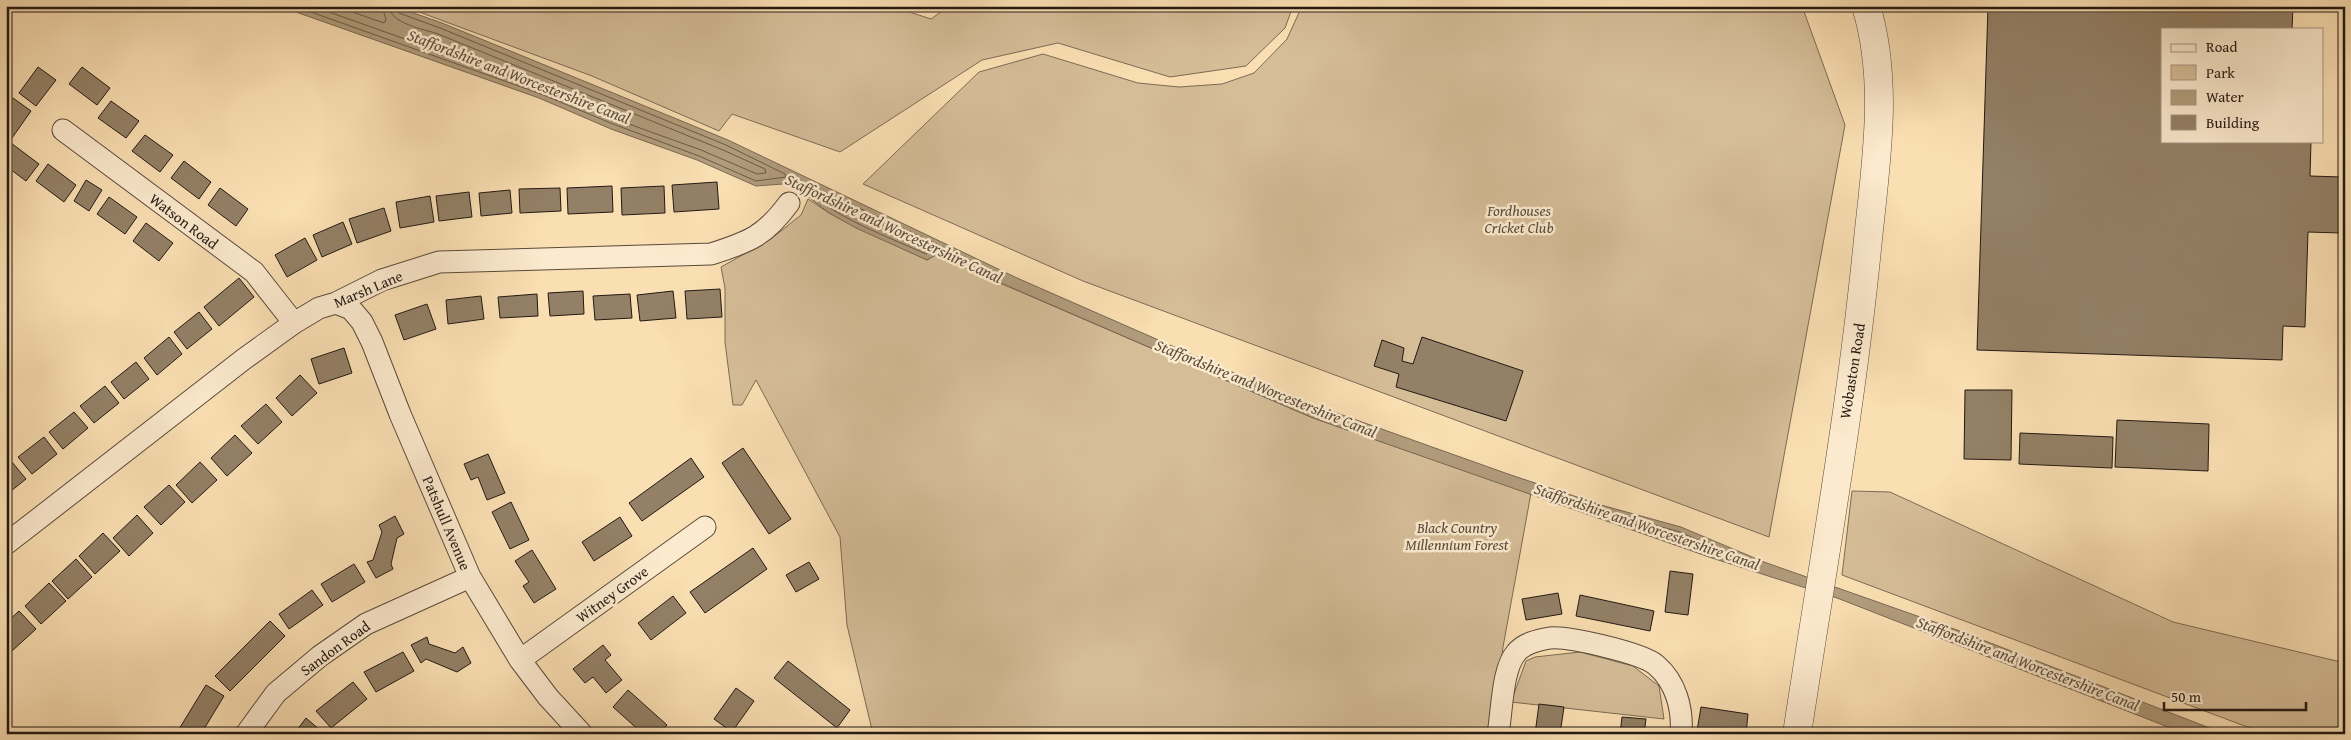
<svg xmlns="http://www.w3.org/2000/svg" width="2351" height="740" font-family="'Gentium Book Plus',serif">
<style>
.green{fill:#d5bd98;stroke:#7c6b55}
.water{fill:#b19c7c;stroke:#786852}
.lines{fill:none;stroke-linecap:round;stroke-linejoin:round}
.shore{stroke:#6a5a47;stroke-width:1}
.building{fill:#938066;stroke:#231912}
.minor-casing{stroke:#594a3a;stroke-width:23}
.tertiary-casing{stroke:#594a3a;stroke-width:29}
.minor{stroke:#fceace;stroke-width:21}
.tertiary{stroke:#fceace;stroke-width:28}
.labels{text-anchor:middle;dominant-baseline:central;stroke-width:5;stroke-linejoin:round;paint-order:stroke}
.park-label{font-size:15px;font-style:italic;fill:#584a3a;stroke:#fceace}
.street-label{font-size:15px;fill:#231912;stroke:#fceace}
.water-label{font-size:16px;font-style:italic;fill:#5c4d3c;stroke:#fceace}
</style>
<rect width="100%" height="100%" fill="#fadfb3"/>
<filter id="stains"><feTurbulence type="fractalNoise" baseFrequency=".004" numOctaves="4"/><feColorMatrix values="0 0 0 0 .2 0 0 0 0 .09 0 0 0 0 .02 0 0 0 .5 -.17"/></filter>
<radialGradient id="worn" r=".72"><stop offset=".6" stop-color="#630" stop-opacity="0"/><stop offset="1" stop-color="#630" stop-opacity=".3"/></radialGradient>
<!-- green -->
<path class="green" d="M 403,6 L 891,6 L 931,19 L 949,6 L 1293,6 L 1285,28 L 1246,66 L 1170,77 L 1058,43 L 982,60 L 840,152 L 732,114 L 719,131 L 592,76 Z
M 1302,6 L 1802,6 L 1845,125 L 1769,537 L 1083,281 L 863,184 L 979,72 L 1043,54 L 1138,83 L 1179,87 L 1222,84 L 1254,73 L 1287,39 Z
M 808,199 L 829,213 L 927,260 L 935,255 L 1313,418 L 1531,493 L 1503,647 L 1491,734 L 873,734 L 847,625 L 840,537 L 756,380 L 742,405 L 733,405 L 725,342 L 725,288 L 721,267 L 771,239 L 801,215 Z
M 1852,491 L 1890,492 L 2173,622 L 2345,663 L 2345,734 L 2266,734 L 1842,575 Z
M 1580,652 L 1633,666 L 1659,686 L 1664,719 L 1511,702 L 1526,661 L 1535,657 Z"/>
<!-- water -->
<path class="water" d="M 279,6 L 394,6 L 442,23 L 728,140 L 1017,278 L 1227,370 L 1317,406 L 1508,474 L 1601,505 L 1681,527 L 1764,562 L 1957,630 L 2225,734 L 2186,734 L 1837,598 L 1712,558 L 1313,418 L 936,255 L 927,260 L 856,228 L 829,213 L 797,188 L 783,184 L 756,186 L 697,160 L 611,129 L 539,98 Z"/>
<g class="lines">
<!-- shore -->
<path class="shore" d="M 294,6 L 541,94 L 613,124 L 699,156 L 756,181 L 786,177 L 785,174 L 726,145 L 440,28 L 399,13 L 395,6
M 312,6 L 543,88 L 615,119 L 701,150 L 757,174 L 766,173 L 765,169 L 723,150 L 438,34 C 424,29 390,24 389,6
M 335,6 L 384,23 L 386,20 L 382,6
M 805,183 L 945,248 L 946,252 L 944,253 L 935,250 L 926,254 C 884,235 837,219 803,187 Z
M 1629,518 L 1680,532 L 1730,554 L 1731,557 L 1728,558 L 1628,523 L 1626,520 Z"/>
</g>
<!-- building -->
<path class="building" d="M 1988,6 L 2293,6 L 2292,29 L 2162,29 L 2162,141 L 2311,141 L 2310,176 L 2342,177 L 2340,233 L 2308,232 L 2305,327 L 2283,326 L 2282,360 L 1977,350 Z
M 38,67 L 56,80 L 36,106 L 19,93 Z
M 82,67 L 110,88 L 97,105 L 69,84 Z
M 13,98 L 31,111 L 12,138 L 6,134 L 6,108 Z
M 111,101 L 139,121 L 126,138 L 98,118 Z
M 145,135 L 173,155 L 160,172 L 132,151 Z
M 11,143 L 39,164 L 26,181 L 6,166 L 6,149 Z
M 184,161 L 211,182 L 199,199 L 171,178 Z
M 48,164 L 76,185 L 64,202 L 36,181 Z
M 86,180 L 102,190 L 89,211 L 74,201 Z
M 717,182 L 719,209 L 674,212 L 672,185 Z
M 612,186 L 613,212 L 568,214 L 567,188 Z
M 664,186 L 665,213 L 622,215 L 621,188 Z
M 220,188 L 248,209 L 236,226 L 208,205 Z
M 560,188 L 561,211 L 520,213 L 519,189 Z
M 510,190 L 512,213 L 481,216 L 479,193 Z
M 469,192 L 472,217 L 439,221 L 436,196 Z
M 430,196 L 434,222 L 400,228 L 396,202 Z
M 109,197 L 137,217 L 125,234 L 97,214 Z
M 384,208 L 391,231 L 357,243 L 349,219 Z
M 343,222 L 352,244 L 322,257 L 313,235 Z
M 146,223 L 173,243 L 159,261 L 133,241 Z
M 305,238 L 317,260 L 287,277 L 275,255 Z
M 239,278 L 254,297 L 219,326 L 204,307 Z
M 720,289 L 722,317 L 687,319 L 685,291 Z
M 583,291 L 584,314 L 550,316 L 548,293 Z
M 673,291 L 676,318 L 640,321 L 637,295 Z
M 537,294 L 538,316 L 500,318 L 498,297 Z
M 630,294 L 632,318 L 595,320 L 593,296 Z
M 481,296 L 484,319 L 448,324 L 446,300 Z
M 427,304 L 436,329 L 404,340 L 395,315 Z
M 199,312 L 212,329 L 187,349 L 174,332 Z
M 169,337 L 182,354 L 157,375 L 144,358 Z
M 1422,337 L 1523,371 L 1506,421 L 1396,387 L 1399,374 L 1374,366 L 1382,340 L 1404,348 L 1402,361 L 1413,364 Z
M 344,348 L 352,373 L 319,384 L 311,359 Z
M 136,362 L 149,379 L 124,399 L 111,382 Z
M 300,375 L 317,393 L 292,416 L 276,398 Z
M 105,386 L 119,403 L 94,423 L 80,406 Z
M 1965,390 L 2012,390 L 2011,460 L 1964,459 Z
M 266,404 L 282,422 L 258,444 L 241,426 Z
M 74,412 L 88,428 L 63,449 L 49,432 Z
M 2117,420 L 2209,424 L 2208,471 L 2115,467 Z
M 2020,433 L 2113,437 L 2112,468 L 2019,464 Z
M 235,435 L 252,453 L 227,476 L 211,458 Z
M 44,437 L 57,454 L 32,474 L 18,457 Z
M 743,448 L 791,519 L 769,534 L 722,463 Z
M 488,454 L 505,493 L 487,500 L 478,477 L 471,480 L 464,464 Z
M 691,458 L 704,477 L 642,521 L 629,503 Z
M 12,462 L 26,479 L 6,495 L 6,467 Z
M 200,462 L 217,480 L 192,503 L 176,485 Z
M 169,485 L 185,502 L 161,525 L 144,507 Z
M 511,502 L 529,540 L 510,549 L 492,512 Z
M 137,515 L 153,533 L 129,556 L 113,538 Z
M 395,516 L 404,534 L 397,538 L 391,564 L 393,569 L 376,578 L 367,562 L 373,560 L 382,532 L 379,525 Z
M 620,517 L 632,536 L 594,561 L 582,542 Z
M 103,533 L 120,551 L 95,574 L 79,556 Z
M 753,548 L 767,569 L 705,613 L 690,592 Z
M 532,550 L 556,589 L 534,603 L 523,586 L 529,582 L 515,561 Z
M 76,559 L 92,577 L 68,599 L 52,581 Z
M 809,562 L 819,579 L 796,592 L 786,575 Z
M 354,564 L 365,582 L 332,602 L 321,584 Z
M 1670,571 L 1693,574 L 1688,615 L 1665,612 Z
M 49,583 L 66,601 L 41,624 L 25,606 Z
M 312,590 L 323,605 L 289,629 L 279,614 Z
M 1558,593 L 1562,614 L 1526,620 L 1522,599 Z
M 1580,595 L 1654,611 L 1650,631 L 1576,616 Z
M 673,596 L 686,613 L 651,640 L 638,623 Z
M 19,611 L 36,629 L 12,651 L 6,646 L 6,623 Z
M 270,621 L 285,636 L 230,691 L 215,676 Z
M 427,637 L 429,644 L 455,653 L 463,647 L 471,663 L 457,672 L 426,659 L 421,663 L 411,645 Z
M 603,645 L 611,655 L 605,660 L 622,680 L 606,693 L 593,677 L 585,683 L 573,669 Z
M 403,652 L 414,671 L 376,692 L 364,672 Z
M 788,661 L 850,710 L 837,728 L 774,678 Z
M 353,682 L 367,699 L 331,728 L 316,711 Z
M 206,685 L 224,696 L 201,734 L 176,734 Z
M 736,688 L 754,701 L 732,732 L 714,719 Z
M 628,690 L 667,725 L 659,734 L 643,734 L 613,707 Z
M 1539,704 L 1564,707 L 1560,734 L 1535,734 Z
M 1701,707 L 1748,714 L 1746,734 L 1697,731 Z
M 1622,717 L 1646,719 L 1644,734 L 1620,734 Z
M 306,718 L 321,731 L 318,734 L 294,734 Z"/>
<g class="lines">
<defs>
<path id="minor" d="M 63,130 L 254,272 L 294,323
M 336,303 L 351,309 L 362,322 L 372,342 L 400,414 L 470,577 L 520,660 L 548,697 L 582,734
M 6,544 L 244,359 L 294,323 L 319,308 L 336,303 L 382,280 L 439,262 L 711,254 C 749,242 765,236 789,203
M 520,660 L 705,527
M 246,734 L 276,693 L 320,656 L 366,624 L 470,577
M 1498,734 C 1502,712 1502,669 1516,653 C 1524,643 1538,640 1550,638 C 1568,636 1642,653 1656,665 C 1676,682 1683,709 1681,734"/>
<path id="tertiary" d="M 1797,734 C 1822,569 1852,405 1868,239 C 1876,163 1889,81 1866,6"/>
</defs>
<!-- minor casing -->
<use href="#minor" class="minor-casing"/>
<!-- tertiary casing -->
<use href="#tertiary" class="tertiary-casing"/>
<!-- minor -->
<use href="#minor" class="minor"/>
<!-- tertiary -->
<use href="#tertiary" class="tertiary"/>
</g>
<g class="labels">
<!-- park labels -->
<g class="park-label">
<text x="1519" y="210">Fordhouses<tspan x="1519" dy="17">Cricket Club</tspan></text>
<text x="1457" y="527">Black Country<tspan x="1457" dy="17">Millennium Forest</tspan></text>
</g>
<!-- street labels -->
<g class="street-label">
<text transform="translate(184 221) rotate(37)">Watson Road</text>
<text transform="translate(368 289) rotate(-23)">Marsh Lane</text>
<text transform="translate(1852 371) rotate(-81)">Wobaston Road</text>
<text transform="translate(447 523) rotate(67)">Patshull Avenue</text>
<text transform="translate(612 594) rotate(-36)">Witney Grove</text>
<text transform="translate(335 648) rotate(-36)">Sandon Road</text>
</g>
<!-- water labels -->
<g class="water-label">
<text transform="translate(519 76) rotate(21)">Staffordshire and Worcestershire Canal</text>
<text transform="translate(894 228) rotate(25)">Staffordshire and Worcestershire Canal</text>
<text transform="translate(1266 388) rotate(22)">Staffordshire and Worcestershire Canal</text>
<text transform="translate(1647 526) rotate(19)">Staffordshire and Worcestershire Canal</text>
<text transform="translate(2028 663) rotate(21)">Staffordshire and Worcestershire Canal</text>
</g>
</g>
<!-- margin -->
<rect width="2351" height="740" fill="none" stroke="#fadfb3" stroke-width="25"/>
<rect x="8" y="8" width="2336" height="725" fill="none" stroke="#231912" stroke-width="2.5"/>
<rect x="12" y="12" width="2326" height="715" fill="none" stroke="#231912"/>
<!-- legend -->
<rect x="2161" y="28" width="162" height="115" fill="#fceace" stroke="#a59683"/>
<rect x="2171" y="44" width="25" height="8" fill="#fceace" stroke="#a59683"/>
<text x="2206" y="52" font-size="15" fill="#231912">Road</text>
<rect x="2171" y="65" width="25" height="15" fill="#d5bd98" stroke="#a59683"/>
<text x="2206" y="78" font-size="15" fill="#231912">Park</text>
<rect x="2171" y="90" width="25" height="15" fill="#b19c7c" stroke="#a59683"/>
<text x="2206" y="102" font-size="15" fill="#231912">Water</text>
<rect x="2171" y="115" width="25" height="15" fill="#938066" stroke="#a59683"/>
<text x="2206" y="128" font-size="15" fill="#231912">Building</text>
<!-- scale -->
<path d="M2164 702v8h142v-8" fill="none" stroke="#231912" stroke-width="2.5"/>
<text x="2171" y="702" font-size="15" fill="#231912" stroke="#fceace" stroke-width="4" paint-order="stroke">50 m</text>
<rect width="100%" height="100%" filter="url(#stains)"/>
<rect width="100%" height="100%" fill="url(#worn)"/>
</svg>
